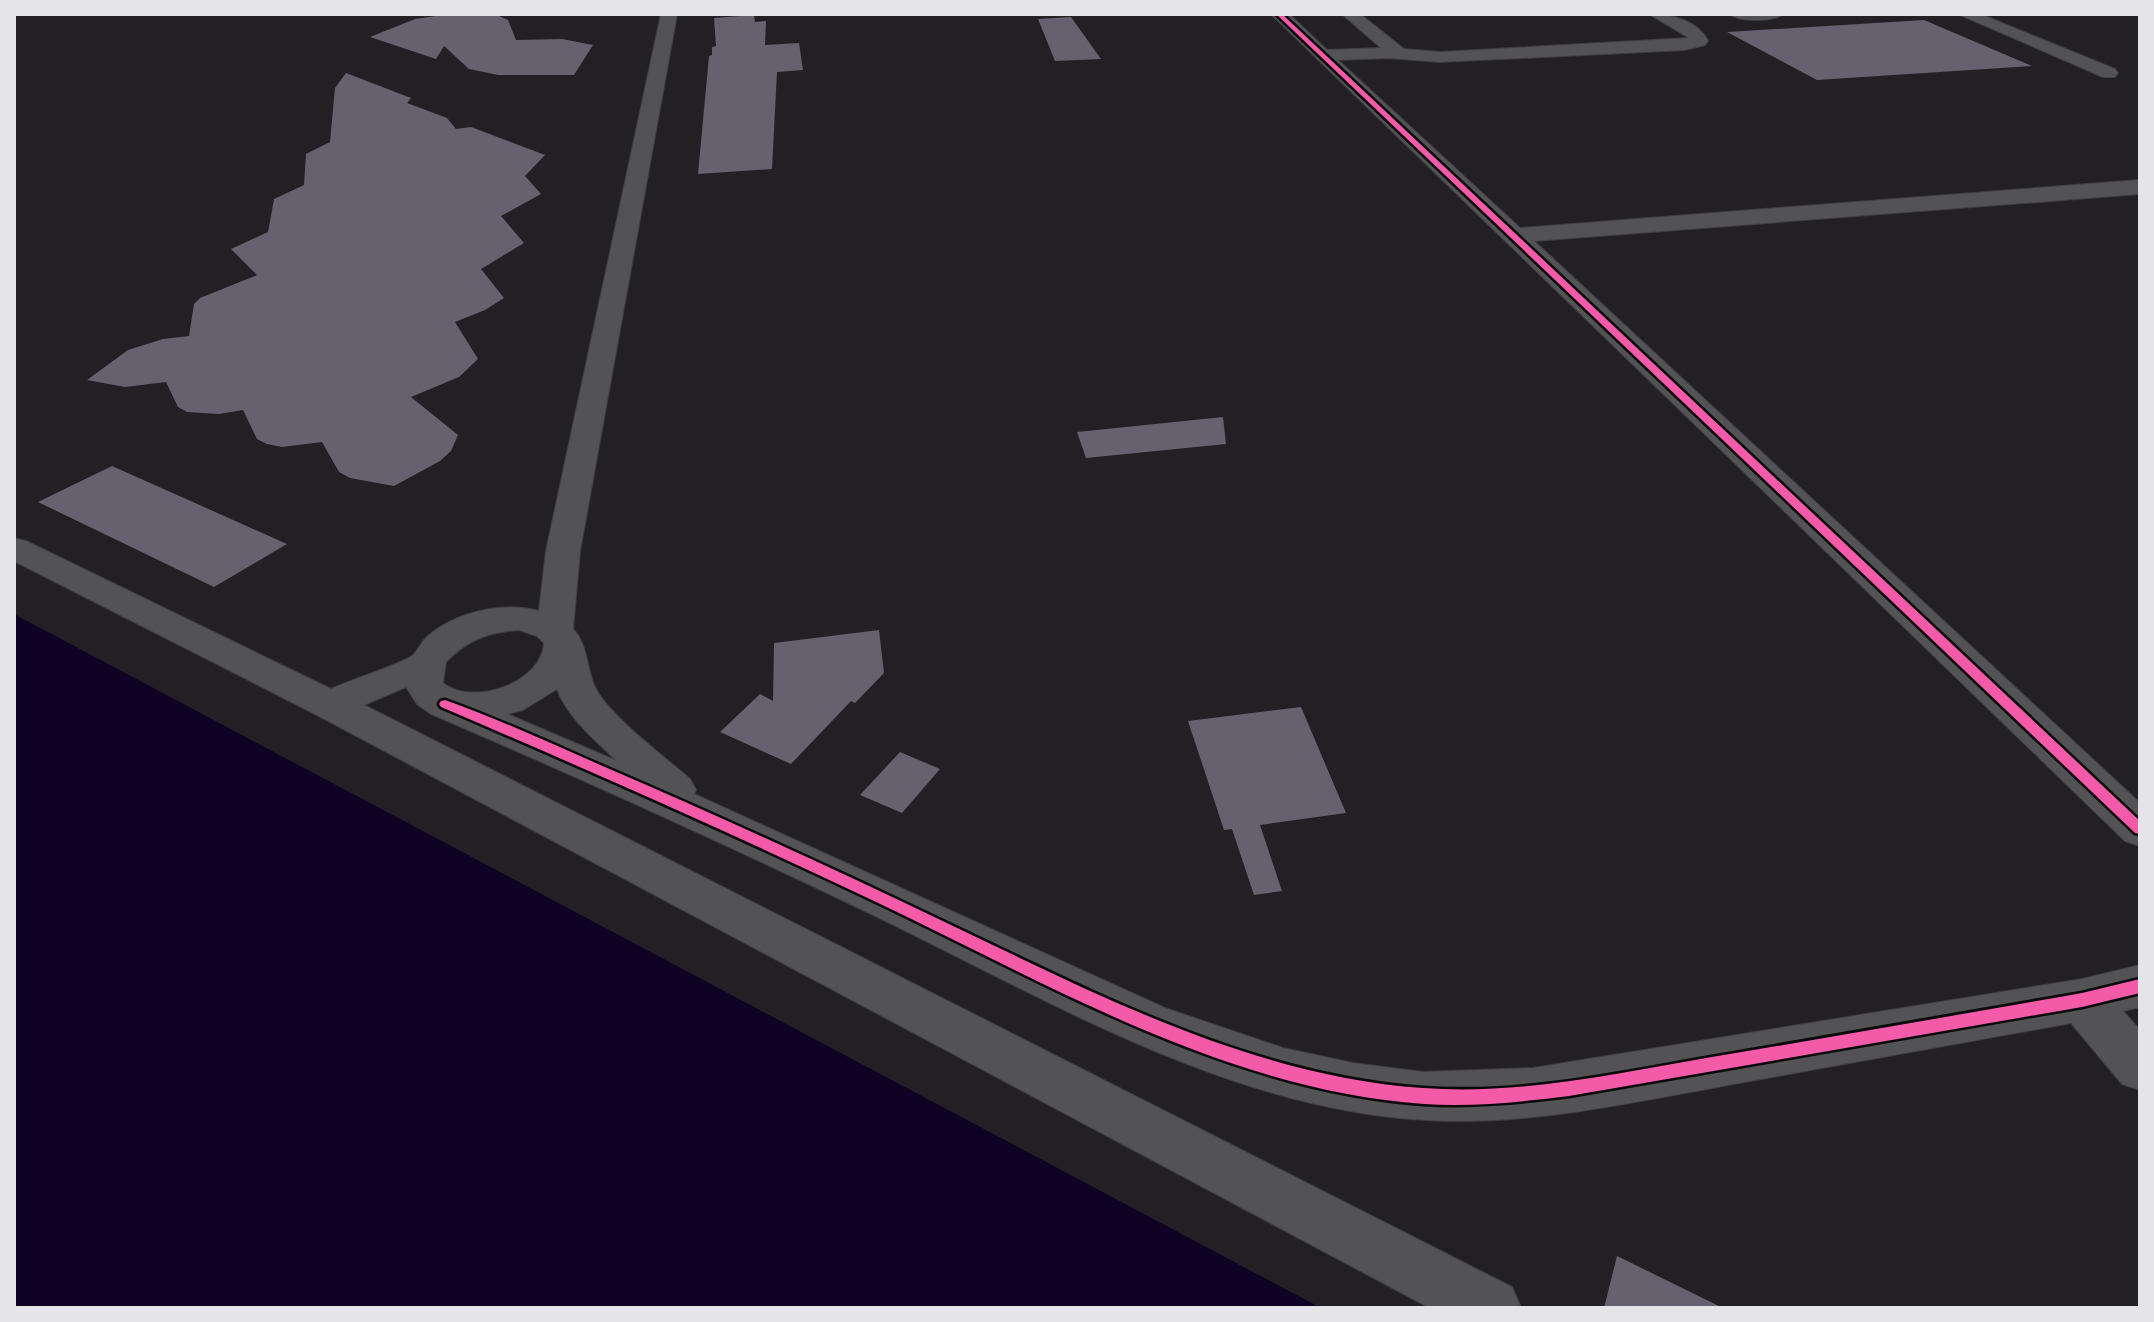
<svg xmlns="http://www.w3.org/2000/svg" width="2154" height="1322" font-family="'Varela Round',sans-serif">
<style>
.water{fill:#0f0325}
.building{fill:#65616e}
.lines{fill:none;stroke-linecap:round;stroke-linejoin:round}
.minor-casing{stroke:#3f3e42;stroke-width:2}
.minor{fill:#535255;fill-rule:evenodd}
.cycleway-casing{stroke:#0a090c;stroke-width:5}
.cycleway{fill:#f35aa7;fill-rule:evenodd}
</style>
<rect width="100%" height="100%" fill="#222025"/>
<!-- water -->
<path class="water" d="M 14,614 L 1321,1308 L 14,1308 Z"/>
<!-- building -->
<path class="building" d="M 450,14 L 499,16 L 508,20 L 516,40 L 562,39 L 593,45 L 574,75 L 498,75 L 469,69 L 444,46 L 436,59 L 370,37 L 415,19 Z
M 754,15 L 755,22 L 766,21 L 765,45 L 799,43 L 803,70 L 777,72 L 772,169 L 698,174 L 709,56 L 712,55 L 712,47 L 716,46 L 714,18 Z
M 1071,17 L 1101,59 L 1055,61 L 1038,19 Z
M 1924,20 L 2032,66 L 1817,80 L 1727,32 Z
M 346,73 L 411,98 L 407,103 L 447,118 L 456,129 L 471,127 L 545,155 L 525,176 L 541,194 L 501,216 L 524,243 L 481,269 L 504,298 L 485,310 L 455,322 L 478,359 L 459,377 L 411,397 L 458,435 L 451,451 L 440,461 L 394,486 L 350,478 L 339,472 L 322,442 L 282,447 L 267,444 L 257,439 L 243,410 L 219,414 L 187,412 L 178,407 L 166,382 L 125,387 L 87,380 L 128,350 L 163,339 L 189,336 L 194,304 L 200,298 L 257,275 L 231,249 L 268,232 L 274,199 L 304,185 L 306,154 L 330,142 L 335,88 Z
M 1223,417 L 1226,444 L 1086,458 L 1077,432 Z
M 112,466 L 287,544 L 214,587 L 38,502 Z
M 879,630 L 884,673 L 855,703 L 851,701 L 791,764 L 720,732 L 760,694 L 773,701 L 774,643 Z
M 1301,707 L 1346,813 L 1260,825 L 1282,891 L 1254,895 L 1232,829 L 1224,830 L 1188,721 Z
M 900,752 L 940,769 L 902,813 L 860,795 Z
M 1617,1256 L 1723,1308 L 1604,1308 Z"/>
<g class="lines">
<defs>
<path id="minor" d="M 661,14 L 677,14 L 580,551 L 573,629 C 588,645 586,667 595,687 C 607,714 666,758 690,779 L 696,790 L 694,794 L 1165,1008 L 1283,1048 L 1353,1063 L 1423,1072 L 1533,1068 L 2082,979 L 2140,965 L 2140,1007 L 2123,1011 L 2140,1030 L 2140,1090 L 2122,1084 L 2071,1023 C 1957,1044 1843,1064 1728,1085 C 1629,1103 1528,1126 1426,1120 C 1226,1109 1044,997 867,912 C 723,843 578,777 431,714 L 417,704 L 406,687 L 364,705 L 1512,1287 L 1521,1308 L 1430,1308 L 317,715 L 14,561 L 14,538 L 26,541 L 331,689 C 346,682 405,662 412,656 C 418,651 421,642 427,637 C 455,612 503,601 539,611 L 546,551 ZM 519,630 L 537,636 L 544,643 C 542,683 473,707 443,683 L 446,662 C 467,640 489,632 519,630 ZM 557,689 C 567,717 596,741 617,761 L 507,714 L 523,710 Z
M 1271,14 L 1289,14 L 1327,50 L 1381,48 L 1342,14 L 1360,14 L 1404,49 L 1440,52 L 1689,38 L 1649,14 C 1670,14 1698,20 1708,41 L 1705,45 L 1685,50 L 1440,62 L 1388,58 L 1338,60 L 1520,228 L 2140,180 L 2140,194 L 1534,241 L 2140,803 L 2140,846 L 2125,841 Z
M 1729,14 L 1784,14 C 1773,22 1740,22 1729,14 Z
M 1958,14 L 1980,14 L 2115,69 L 2118,73 L 2115,77 L 2103,77 Z"/>
</defs>
<!-- minor casing -->
<use href="#minor" class="minor-casing"/>
<!-- minor -->
<use href="#minor" class="minor"/>
<defs>
<path id="cycleway" d="M 1276,14 L 1282,14 L 2140,821 L 2140,834 L 2135,833 Z
M 445,700 C 499,719 552,744 605,767 C 721,817 837,870 951,925 C 1102,997 1254,1076 1423,1088 C 1518,1095 1614,1074 1706,1058 C 1832,1037 1957,1015 2082,993 L 2140,979 L 2140,993 L 2082,1007 L 1569,1096 C 1521,1102 1472,1107 1424,1104 C 1226,1090 1049,984 874,901 C 731,833 586,769 441,707 L 439,704 L 441,701 Z"/>
</defs>
<!-- cycleway casing -->
<use href="#cycleway" class="cycleway-casing"/>
<!-- cycleway -->
<use href="#cycleway" class="cycleway"/>
</g>
<!-- border -->
<rect width="2154" height="1322" fill="none" stroke="#e5e4e9" stroke-width="32"/>
</svg>
